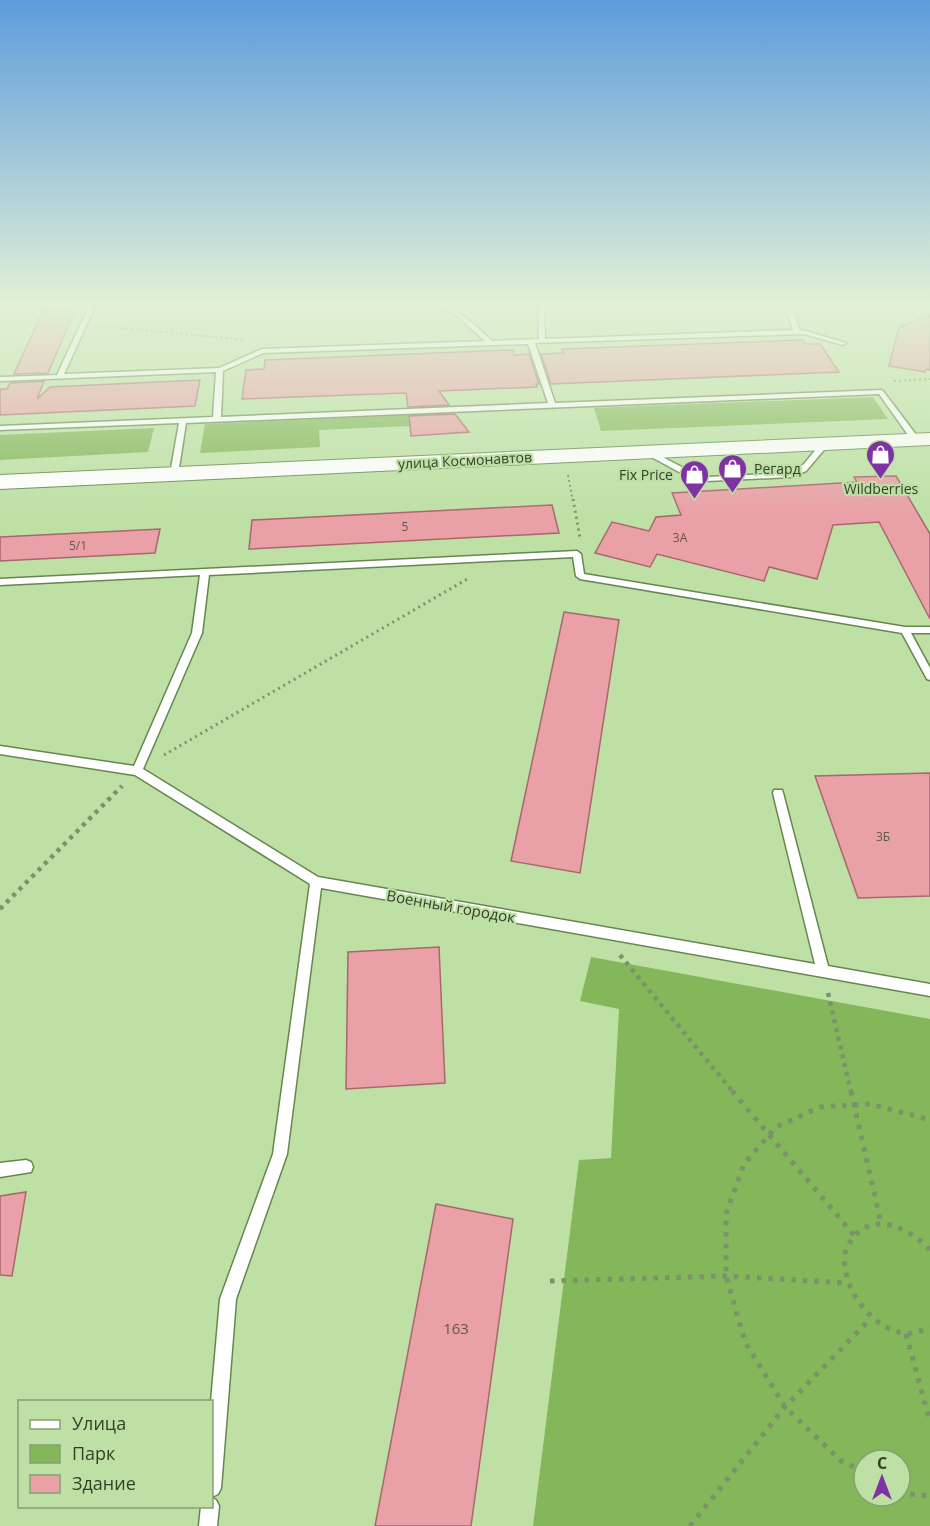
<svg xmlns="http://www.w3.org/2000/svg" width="930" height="1526" font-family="'Open Sans',sans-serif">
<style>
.green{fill:#83b759;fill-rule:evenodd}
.building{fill:#e9a0a7;stroke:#a9666e;stroke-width:1.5}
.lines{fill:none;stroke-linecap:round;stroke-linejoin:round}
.lane-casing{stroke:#67864f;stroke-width:3}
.secondary-casing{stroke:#67864f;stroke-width:2}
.path-far3{stroke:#7a9369;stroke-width:2;stroke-dasharray:2 3;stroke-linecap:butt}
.path-far2{stroke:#7a9369;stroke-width:3;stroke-dasharray:2 4;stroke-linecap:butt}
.path-far1{stroke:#7a9369;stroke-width:4.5;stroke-dasharray:4 5;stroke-linecap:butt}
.path{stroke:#7a9369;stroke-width:5;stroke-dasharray:4.5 7;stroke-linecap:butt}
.lane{fill:#fff;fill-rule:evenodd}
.secondary{fill:#fff;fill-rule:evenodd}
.labels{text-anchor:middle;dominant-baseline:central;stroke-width:4.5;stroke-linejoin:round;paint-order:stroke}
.number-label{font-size:12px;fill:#605848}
.far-street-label{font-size:14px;fill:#324028;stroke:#bee0a5}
.far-poi-label{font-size:14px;fill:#324028;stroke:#bee0a5;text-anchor:start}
.street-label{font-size:15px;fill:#324028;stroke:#bee0a5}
.near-number-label{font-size:15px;fill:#605848}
</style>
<rect width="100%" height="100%" fill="#bee0a5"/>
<!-- green -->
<path class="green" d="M 873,397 L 888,419 L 601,431 L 594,408 Z
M 409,415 L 410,426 L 319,430 L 320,447 L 200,453 L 205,424 Z
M 154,428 L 148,452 L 0,460 L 0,435 Z
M 591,957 L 930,1019 L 930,1526 L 533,1526 L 579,1160 L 611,1158 L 619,1009 L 580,1001 ZM 864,1460 L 900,1460 L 900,1496 L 864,1496 Z"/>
<!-- building -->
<path class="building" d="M 47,302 L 78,302 L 48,373 L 14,374 Z
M 930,314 L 930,370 L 926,369 L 925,372 L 889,366 L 899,327 Z
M 803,340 L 806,344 L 820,344 L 839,372 L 551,384 L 541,354 L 564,353 L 562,349 Z
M 513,350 L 514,355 L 529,354 L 539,384 L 536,384 L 537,387 L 439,391 L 449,405 L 408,407 L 406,393 L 242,399 L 246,370 L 264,369 L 265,360 Z
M 200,380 L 195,406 L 0,415 L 0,389 L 7,389 L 10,383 L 44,381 L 37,399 L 50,387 Z
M 455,414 L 469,432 L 411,436 L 409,416 Z
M 896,476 L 930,534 L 930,619 L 879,522 L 833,525 L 817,579 L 769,567 L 764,581 L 657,554 L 650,567 L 595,553 L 612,522 L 649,531 L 656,517 L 681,515 L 672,493 L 857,482 L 854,477 Z
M 552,505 L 559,533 L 249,549 L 252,520 Z
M 160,529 L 155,553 L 0,561 L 0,537 Z
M 564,612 L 619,620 L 580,873 L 511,861 Z
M 930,773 L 930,896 L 858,898 L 815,776 Z
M 439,947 L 445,1083 L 346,1089 L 348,952 Z
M 26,1192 L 12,1276 L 0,1275 L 0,1196 Z
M 436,1204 L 513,1219 L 471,1526 L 375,1526 Z"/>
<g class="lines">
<defs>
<path id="lane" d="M 91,302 L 97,302 L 64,374 L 219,368 L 262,349 L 485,341 L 455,314 L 424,302 C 453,302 472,323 492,341 L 539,339 L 538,302 L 544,302 L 545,339 L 793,330 L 786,310 L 789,308 L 792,310 L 800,330 L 806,331 L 846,343 L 843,345 L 804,334 L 535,343 L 555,403 L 881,390 L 883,391 L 920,440 L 913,442 L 879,394 L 186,423 L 178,474 L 174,476 L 170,474 L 179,423 L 0,430 L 0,426 L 213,417 L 216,372 L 0,381 L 0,377 L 57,375 ZM 528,344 L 548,403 L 221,417 L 223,371 L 263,353 Z
M 822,442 L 829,444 L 806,471 L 792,477 L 707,481 L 692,479 L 644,453 L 651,451 L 697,475 L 707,477 L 791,473 L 804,464 Z
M 577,551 L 581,554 L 584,574 L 905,627 L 930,627 L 930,633 L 911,633 L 930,668 L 930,680 L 927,679 L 902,633 L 580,579 L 576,576 L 573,557 L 209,575 L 202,633 L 143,769 L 318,877 L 815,964 L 773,793 L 774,790 L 782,790 L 783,793 L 828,966 L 930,984 L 930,996 L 321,888 L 287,1154 L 236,1299 L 221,1488 L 218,1494 L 212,1497 L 211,1402 L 220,1299 L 273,1154 L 310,884 L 135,775 L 0,754 L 0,746 L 134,766 L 192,633 L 200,575 L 0,585 L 0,579 Z
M 26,1160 L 31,1162 L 33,1167 L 31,1172 L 0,1177 L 0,1163 Z
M 212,1498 L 216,1500 L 219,1506 L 217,1526 L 199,1526 L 201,1506 L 212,1506 Z"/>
<path id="secondary" d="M 930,433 L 930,445 L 0,489 L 0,475 Z"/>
</defs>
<!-- lane casing -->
<use href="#lane" class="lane-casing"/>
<!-- secondary casing -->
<use href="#secondary" class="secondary-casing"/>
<!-- path-far3 -->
<path class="path-far3" d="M 688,302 L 694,321
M 101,326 L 246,340
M 894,381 L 930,379
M 568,475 L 573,501"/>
<!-- path-far2 -->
<path class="path-far2" d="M 573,499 L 580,538
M 164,755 L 469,578"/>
<!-- path-far1 -->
<path class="path-far1" d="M 0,909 L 122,786
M 620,955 L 733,1092
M 828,993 L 851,1092"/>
<!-- path -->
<path class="path" d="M 732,1091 L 854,1235
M 851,1091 L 881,1223
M 930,1250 C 912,1230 875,1210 854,1237 C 851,1241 848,1244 846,1249 C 836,1283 875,1337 912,1333 C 918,1332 924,1330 930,1328
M 550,1281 L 726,1276 L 848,1283
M 906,1334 L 930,1422
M 864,1472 L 841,1461 L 785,1407 L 745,1342 L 726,1276 L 726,1214 L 744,1164 L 776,1127 L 820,1107 L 870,1104 L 923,1118 L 930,1122
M 900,1490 L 907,1494 L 930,1496
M 690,1526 L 785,1407 L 871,1318"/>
<!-- lane -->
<use href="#lane" class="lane"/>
<!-- secondary -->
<use href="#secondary" class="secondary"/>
</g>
<!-- sky -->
<linearGradient id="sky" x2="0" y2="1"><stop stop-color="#5d9cdc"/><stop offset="0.59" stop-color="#e2f1d6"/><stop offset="1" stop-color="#e2f1d6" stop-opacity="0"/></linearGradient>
<rect width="930" height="516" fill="url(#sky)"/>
<!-- icons -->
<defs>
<symbol id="shop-pin" viewBox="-11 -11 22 30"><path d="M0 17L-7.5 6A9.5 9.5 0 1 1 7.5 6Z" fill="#7f32a3" stroke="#bee0a5"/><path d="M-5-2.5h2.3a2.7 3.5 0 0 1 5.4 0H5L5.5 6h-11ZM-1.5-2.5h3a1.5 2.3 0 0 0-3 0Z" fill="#fff"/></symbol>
</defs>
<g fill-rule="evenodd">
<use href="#shop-pin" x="864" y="438" width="33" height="45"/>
<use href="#shop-pin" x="716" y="452" width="33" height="45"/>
<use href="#shop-pin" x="678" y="458" width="33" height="45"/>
</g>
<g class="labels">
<!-- number labels -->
<g class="number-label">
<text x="405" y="526">5</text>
<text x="680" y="537">3А</text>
<text x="78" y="545">5/1</text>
<text x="883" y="836">3Б</text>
</g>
<!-- far-street labels -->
<g class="far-street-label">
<text transform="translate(465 460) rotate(-3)">улица Космонавтов</text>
</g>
<!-- far-poi labels -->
<g class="far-poi-label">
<text x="754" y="468">Регард</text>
<text x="673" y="474" text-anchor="end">Fix Price</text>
<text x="881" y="488" text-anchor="middle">Wildberries</text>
</g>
<!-- street labels -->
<g class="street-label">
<text transform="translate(451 906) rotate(10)">Военный городок</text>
</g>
<!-- near-number labels -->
<g class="near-number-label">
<text x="456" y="1328">163</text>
</g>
</g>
<!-- legend -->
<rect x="18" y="1400" width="195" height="108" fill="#bee0a5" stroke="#86a073" stroke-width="1.5"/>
<rect x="30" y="1420" width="30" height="9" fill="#ffffff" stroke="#86a073" stroke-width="1.5"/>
<text x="72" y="1430" font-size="18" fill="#324028">Улица</text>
<rect x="30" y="1445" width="30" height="18" fill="#83b759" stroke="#86a073" stroke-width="1.5"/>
<text x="72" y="1460" font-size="18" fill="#324028">Парк</text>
<rect x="30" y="1475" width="30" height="18" fill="#e9a0a7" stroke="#86a073" stroke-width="1.5"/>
<text x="72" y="1490" font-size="18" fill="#324028">Здание</text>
<!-- north arrow -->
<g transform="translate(882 1478)"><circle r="28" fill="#bee0a5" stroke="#86a073" stroke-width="1.5"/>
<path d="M0-4.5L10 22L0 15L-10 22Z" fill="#7f32a3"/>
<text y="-9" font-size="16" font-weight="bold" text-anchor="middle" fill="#324028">С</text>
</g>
</svg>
